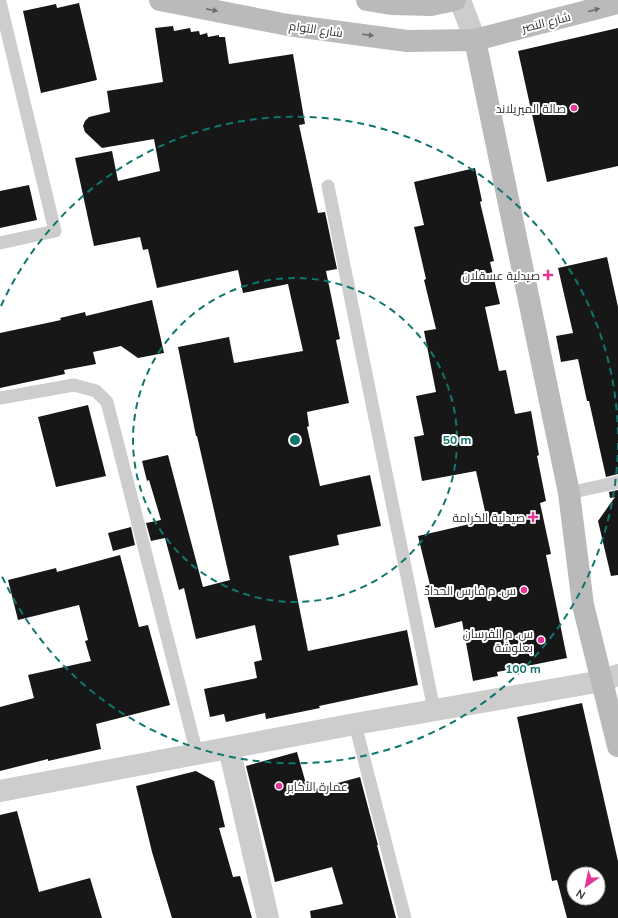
<svg xmlns="http://www.w3.org/2000/svg" width="618" height="918" font-family="Mulish,Cairo,sans-serif">
<style>
.building{fill:#171717;fill-rule:evenodd}
.lines{fill:none;stroke-linecap:round;stroke-linejoin:round}
.lane{stroke:#cdcdcd;stroke-width:13}
.street{stroke:#cdcdcd;stroke-width:22}
.secondary{stroke:#bababa;stroke-width:22}
.oneway{fill:#6e6e6e}
.ring{fill:none;stroke:#0f766e;stroke-width:2;stroke-dasharray:7 5}
.poi-dot{fill:#e23799;stroke:#fff;stroke-width:1.5}
.labels{text-anchor:middle;dominant-baseline:central;stroke-width:4;stroke-linejoin:round;paint-order:stroke}
.street-label{font-size:12px;fill:#303030;stroke:#fff}
.poi-label{font-size:12px;fill:#303030;stroke:#fff;text-anchor:end}
.centre{fill:#0f766e;stroke:#fff;stroke-width:2}
.ring-label{font-size:12px;text-anchor:middle;font-weight:bold;fill:#0f766e;stroke:#fff;stroke-width:4;stroke-linejoin:round;paint-order:stroke}
</style>
<rect width="100%" height="100%" fill="#fff"/>
<!-- building -->
<path class="building" d="M 79,3 L 97,80 L 41,93 L 23,11 L 56,4 L 57,8 Z
M 173,26 L 174,31 L 190,28 L 191,32 L 199,31 L 200,35 L 207,33 L 208,37 L 219,35 L 219,37 L 225,37 L 229,64 L 293,54 L 305,124 L 299,125 L 318,213 L 325,212 L 337,269 L 326,271 L 340,339 L 336,340 L 349,403 L 307,412 L 309,426 L 307,427 L 320,486 L 370,475 L 381,526 L 337,535 L 339,545 L 289,556 L 308,651 L 407,630 L 418,685 L 319,706 L 320,708 L 266,719 L 265,713 L 226,722 L 224,714 L 210,717 L 204,689 L 257,678 L 254,662 L 262,660 L 255,625 L 196,639 L 184,588 L 179,590 L 165,538 L 151,541 L 146,523 L 161,520 L 149,480 L 147,481 L 142,461 L 168,455 L 203,587 L 230,580 L 197,436 L 196,436 L 178,347 L 229,337 L 234,363 L 303,351 L 288,284 L 243,293 L 238,270 L 157,288 L 148,249 L 143,250 L 140,237 L 94,246 L 75,158 L 112,151 L 118,181 L 160,171 L 154,139 L 102,148 L 85,132 L 83,126 L 85,121 L 89,117 L 110,112 L 107,91 L 163,82 L 155,28 Z
M 618,28 L 618,166 L 547,182 L 518,51 Z
M 475,168 L 482,201 L 480,202 L 494,261 L 490,262 L 500,304 L 485,307 L 499,371 L 506,370 L 515,414 L 531,411 L 539,455 L 537,456 L 546,501 L 540,503 L 551,554 L 546,555 L 567,658 L 497,672 L 498,676 L 473,681 L 462,621 L 435,628 L 425,586 L 430,585 L 418,536 L 487,520 L 476,471 L 422,481 L 414,437 L 424,435 L 416,396 L 436,392 L 424,331 L 436,329 L 424,280 L 426,279 L 414,227 L 424,225 L 414,182 Z
M 29,185 L 37,220 L 0,228 L 0,191 Z
M 607,257 L 618,307 L 618,474 L 606,477 L 589,401 L 587,401 L 578,359 L 561,362 L 556,336 L 573,333 L 558,268 Z
M 152,300 L 164,353 L 138,358 L 121,346 L 93,352 L 96,364 L 64,370 L 65,374 L 0,388 L 0,333 L 61,320 L 60,318 L 85,312 L 86,316 Z
M 88,405 L 106,476 L 56,487 L 38,417 Z
M 618,490 L 618,575 L 611,576 L 598,521 L 615,497 L 610,498 L 609,492 Z
M 131,527 L 135,545 L 113,551 L 108,533 Z
M 120,555 L 139,627 L 148,625 L 170,705 L 96,724 L 101,749 L 48,761 L 48,759 L 0,771 L 0,707 L 34,698 L 28,675 L 91,661 L 85,641 L 88,640 L 79,605 L 18,620 L 8,580 L 56,568 L 57,572 Z
M 582,703 L 618,861 L 618,918 L 567,918 L 557,880 L 552,881 L 517,717 ZM 574,874 L 598,874 L 598,898 L 574,898 Z
M 297,752 L 308,791 L 360,777 L 378,845 L 377,845 L 396,918 L 311,918 L 310,911 L 343,904 L 332,867 L 275,882 L 246,766 Z
M 196,771 L 214,781 L 225,827 L 219,828 L 233,877 L 240,876 L 252,918 L 172,918 L 152,852 L 136,786 Z
M 17,811 L 39,892 L 90,878 L 102,918 L 0,918 L 0,815 Z"/>
<g class="lines">
<!-- lane -->
<path class="lane" d="M 0,2 L 55,231 L 0,243
M 328,186 L 434,710
M 0,398 L 74,385 L 96,391 L 107,402 L 197,754
M 569,493 L 618,482
M 355,724 L 405,918"/>
<!-- street -->
<path class="street" d="M 460,0 L 475,40
M 229,748 L 268,918
M 0,791 L 355,724 L 602,681 L 618,675"/>
<!-- secondary -->
<path class="secondary" d="M 160,0 L 288,25 L 407,41 L 475,40 L 618,3
M 367,0 L 391,4 L 431,5 L 455,0
M 475,40 L 569,493 L 583,605 L 618,746"/>
</g>
<!-- one-way arrows -->
<defs><path id="oneway-solid" d="M-6-.8H1V-3.2L6.5 0L1 3.2V.8H-6Z"/></defs>
<g class="oneway">
<use href="#oneway-solid" transform="translate(212 10) rotate(11)"/>
<use href="#oneway-solid" transform="translate(594 10) rotate(-15)"/>
<use href="#oneway-solid" transform="translate(368 35) rotate(7)"/>
</g>
<!-- distance rings -->
<g class="ring">
<circle cx="295" cy="440" r="162"/>
<path d="M618 443A323 323 0 0 1 1 574M1 306A323 323 0 0 1 618 437"/>
</g>
<!-- markers -->
<g class="poi-dot">
<circle cx="574" cy="108" r="4"/>
<path d="M546 269h4v4h4v4h-4v4h-4v-4h-4v-4h4z"/>
<path d="M531 511h4v4h4v4h-4v4h-4v-4h-4v-4h4z"/>
<circle cx="524" cy="590" r="4"/>
<circle cx="541" cy="640" r="4"/>
<circle cx="279" cy="786" r="4"/>
</g>
<g class="labels">
<!-- street labels -->
<g class="street-label">
<text transform="translate(546 22) rotate(-14)">شارع النصر</text>
<text transform="translate(316 29) rotate(8)">شارع التوام</text>
</g>
<!-- poi labels -->
<g class="poi-label">
<text x="566" y="108">صالة الميريلاند</text>
<text x="540" y="275">صيدلية عسقلان</text>
<text x="525" y="517">صيدلية الكرامة</text>
<text x="516" y="590">س. م فارس الحداد</text>
<text x="533" y="633">س. م الفرسان<tspan x="533" dy="14">بعلوشة</tspan></text>
<text x="287" y="786" text-anchor="start">عمارة الأكابر</text>
</g>
</g>
<circle cx="295" cy="440" r="6" class="centre"/>
<g class="ring-label">
<text x="457" y="444">50 m</text>
<text x="523" y="673">100 m</text>
</g>
<!-- north arrow -->
<g transform="translate(586 886) rotate(213)"><circle r="19" fill="#ffffff" stroke="#acacac"/>
<path d="M0-3L7 15L0 10L-7 15Z" fill="#e23799"/>
<text y="-6" font-size="11" font-weight="bold" text-anchor="middle" fill="#303030">N</text>
</g>
</svg>
